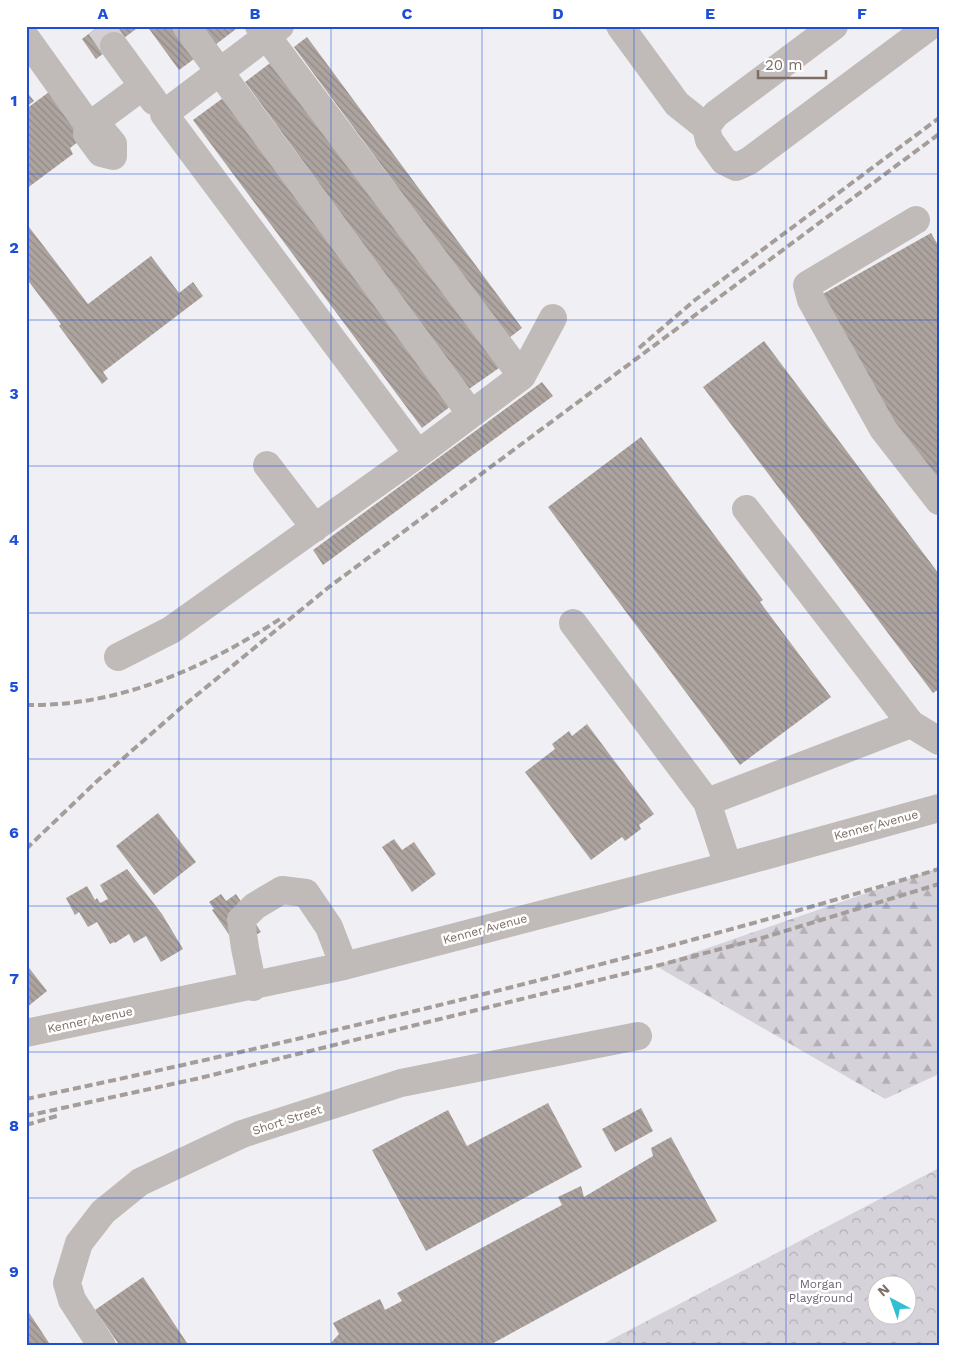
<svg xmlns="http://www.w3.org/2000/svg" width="965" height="1372" font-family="'Work Sans',sans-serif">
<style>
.forest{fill:url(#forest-firs)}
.park{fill:url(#park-crowns);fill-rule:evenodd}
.building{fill:url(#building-back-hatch)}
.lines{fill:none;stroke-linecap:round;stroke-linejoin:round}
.minor-tunnel{stroke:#d4cfd0;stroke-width:28;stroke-dasharray:28 14;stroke-linecap:butt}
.minor{stroke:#c0bbb8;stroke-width:28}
.rail{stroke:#a49d99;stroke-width:4;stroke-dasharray:8 4;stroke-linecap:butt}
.grid{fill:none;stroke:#1d4ed8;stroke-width:1;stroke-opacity:0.55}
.labels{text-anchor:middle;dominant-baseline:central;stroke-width:5;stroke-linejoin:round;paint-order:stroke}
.street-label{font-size:12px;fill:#7e6d65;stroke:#fff}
.park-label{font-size:12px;fill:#706376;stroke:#fff}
.neatline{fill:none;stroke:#1d4ed8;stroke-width:2}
.grid-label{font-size:16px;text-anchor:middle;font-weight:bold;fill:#1d4ed8}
</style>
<defs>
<pattern id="forest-firs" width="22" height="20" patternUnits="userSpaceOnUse" patternTransform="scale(1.25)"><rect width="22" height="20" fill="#d6d2da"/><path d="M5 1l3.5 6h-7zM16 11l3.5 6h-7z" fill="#b3afb4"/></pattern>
<pattern id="park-crowns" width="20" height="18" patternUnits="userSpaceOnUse" patternTransform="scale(1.25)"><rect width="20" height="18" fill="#d6d2da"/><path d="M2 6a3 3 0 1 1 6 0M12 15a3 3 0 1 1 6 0" fill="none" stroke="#b3afb4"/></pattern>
<pattern id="building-back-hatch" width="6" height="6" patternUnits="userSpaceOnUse" patternTransform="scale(1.25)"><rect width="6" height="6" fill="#ada4a0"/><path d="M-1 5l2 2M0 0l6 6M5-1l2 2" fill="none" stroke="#928a86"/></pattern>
</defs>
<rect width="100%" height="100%" fill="#f0f0f4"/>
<!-- forest -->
<path class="forest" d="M 939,868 L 939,1074 L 885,1099 L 656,966 Z"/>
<!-- park -->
<path class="park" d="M 939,1168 L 939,1346 L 599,1346 ZM 878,1284 L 908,1284 L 908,1314 L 878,1314 Z"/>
<!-- building -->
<path class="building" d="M 99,26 L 140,26 L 96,59 L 82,39 Z
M 147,26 L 170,26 L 194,59 L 179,70 Z
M 201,26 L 240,26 L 215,45 Z
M 307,37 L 522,328 L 509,338 L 294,47 Z
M 274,60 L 499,368 L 469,389 L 245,82 Z
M 26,91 L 34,101 L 26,107 Z
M 49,92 L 83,138 L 70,148 L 73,154 L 26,189 L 26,109 Z
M 223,98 L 451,406 L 422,428 L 193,120 Z
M 26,223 L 88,304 L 151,256 L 179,293 L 193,282 L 203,296 L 103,372 L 108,379 L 102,384 L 59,326 L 61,324 L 26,278 Z
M 931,233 L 939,247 L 939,492 L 814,299 Z
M 764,341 L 939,574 L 939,689 L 933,693 L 703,387 Z
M 542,382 L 553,396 L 323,565 L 313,550 Z
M 641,437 L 763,600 L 760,602 L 831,697 L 740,765 L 548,507 Z
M 587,724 L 654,814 L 639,825 L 641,829 L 625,841 L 622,837 L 591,860 L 525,772 L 555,749 L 552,744 L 569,731 L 572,736 Z
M 158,813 L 196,862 L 154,895 L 116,846 Z
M 394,839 L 402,850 L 414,842 L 436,874 L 412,892 L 382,847 Z
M 127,869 L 162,914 L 183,949 L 161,962 L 146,936 L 134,943 L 129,934 L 115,943 L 114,942 L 110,944 L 97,922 L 88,927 L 79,912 L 75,915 L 66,898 L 87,886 L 95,900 L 97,898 L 100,903 L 108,899 L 100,885 Z
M 221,894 L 226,901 L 236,894 L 261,932 L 237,946 L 212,910 L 214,909 L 209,902 Z
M 26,964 L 47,991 L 26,1008 Z
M 548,1103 L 582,1167 L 426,1251 L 372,1150 L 448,1110 L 467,1146 Z
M 641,1108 L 653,1131 L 615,1152 L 602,1129 Z
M 671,1137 L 717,1221 L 488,1346 L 328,1346 L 339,1334 L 333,1323 L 380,1299 L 385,1310 L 402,1301 L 397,1293 L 562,1205 L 558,1197 L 581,1186 L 584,1197 L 653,1156 L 651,1148 Z
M 143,1277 L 189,1346 L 120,1346 L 95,1310 Z
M 26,1308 L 51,1346 L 26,1346 Z"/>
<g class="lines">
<!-- minor-tunnel -->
<path class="minor-tunnel" d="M 100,26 L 114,46"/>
<!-- minor -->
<path class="minor" d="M 186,26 L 471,414
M 280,26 L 164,114 L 418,454
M 620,26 L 677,104 L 706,127 L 709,140 L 724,161 L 736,167 L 749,161 L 930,26
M 26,38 L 89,126 L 99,127 L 113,144 L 113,156 L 101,153 L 87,134 L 89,126 L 143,86
M 114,46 L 154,101
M 706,127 L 716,114 L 834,26
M 916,220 L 807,285 L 811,300 L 883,429 L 939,501
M 522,376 L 553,318
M 267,465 L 315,528
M 746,509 L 911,724
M 573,623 L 707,802
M 118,657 L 171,630 L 418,454 L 522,376 L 259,26
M 728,866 L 707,802 L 911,724 L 939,741
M 253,987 L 245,948 L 241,920 L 255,906 L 282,890 L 306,893 L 329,927 L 344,966
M 26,1033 L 344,966 L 728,866 L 939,808
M 102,1346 L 72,1300 L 67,1283 L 79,1243 L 103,1212 L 140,1182 L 242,1134 L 401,1083 L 638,1036"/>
<!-- rail -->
<path class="rail" d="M 639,348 L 695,300 L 939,118
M 26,705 C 118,707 205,668 280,619
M 26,849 L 96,782 L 182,707 L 329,587 L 939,134
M 26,1099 C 333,1034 639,960 939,869
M 26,1116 L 200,1078 L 656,966 L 762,938 L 939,884
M 26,1125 L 60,1115"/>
</g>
<!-- grid -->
<path class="grid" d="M 179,26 L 179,1346M 331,26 L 331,1346M 482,26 L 482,1346M 634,26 L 634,1346M 786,26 L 786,1346M 26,174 L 939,174M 26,320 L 939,320M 26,466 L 939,466M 26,613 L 939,613M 26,759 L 939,759M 26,906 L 939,906M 26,1052 L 939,1052M 26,1198 L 939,1198"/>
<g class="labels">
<!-- street labels -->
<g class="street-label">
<text transform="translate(876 825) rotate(-15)">Kenner Avenue</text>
<text transform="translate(485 929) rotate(-15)">Kenner Avenue</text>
<text transform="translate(90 1020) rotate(-12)">Kenner Avenue</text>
<text transform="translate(287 1120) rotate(-18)">Short Street</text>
</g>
<!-- park labels -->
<g class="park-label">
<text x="821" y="1284">Morgan<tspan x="821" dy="14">Playground</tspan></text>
</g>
</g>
<!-- border -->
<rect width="965" height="1372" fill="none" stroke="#ffffff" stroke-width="55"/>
<!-- north arrow -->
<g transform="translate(892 1300) rotate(319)"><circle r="24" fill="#ffffff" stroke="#cbc5c1"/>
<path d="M0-4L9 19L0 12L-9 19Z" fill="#32c0d1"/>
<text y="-8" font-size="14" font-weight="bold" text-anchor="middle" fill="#7e6d65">N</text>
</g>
<!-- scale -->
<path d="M758 70v8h68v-8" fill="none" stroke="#7e6d65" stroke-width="2.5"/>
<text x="765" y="70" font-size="15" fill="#7e6d65" stroke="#ffffff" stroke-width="4" paint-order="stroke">20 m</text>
<rect x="28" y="28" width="910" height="1316" class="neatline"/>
<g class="grid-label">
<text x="103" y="19">A</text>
<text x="255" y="19">B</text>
<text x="407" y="19">C</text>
<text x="558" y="19">D</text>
<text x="710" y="19">E</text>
<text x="862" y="19">F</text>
<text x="14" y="106">1</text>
<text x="14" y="253">2</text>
<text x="14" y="399">3</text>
<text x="14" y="545">4</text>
<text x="14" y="692">5</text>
<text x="14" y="838">6</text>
<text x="14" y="984">7</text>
<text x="14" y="1131">8</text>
<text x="14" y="1277">9</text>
</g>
</svg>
